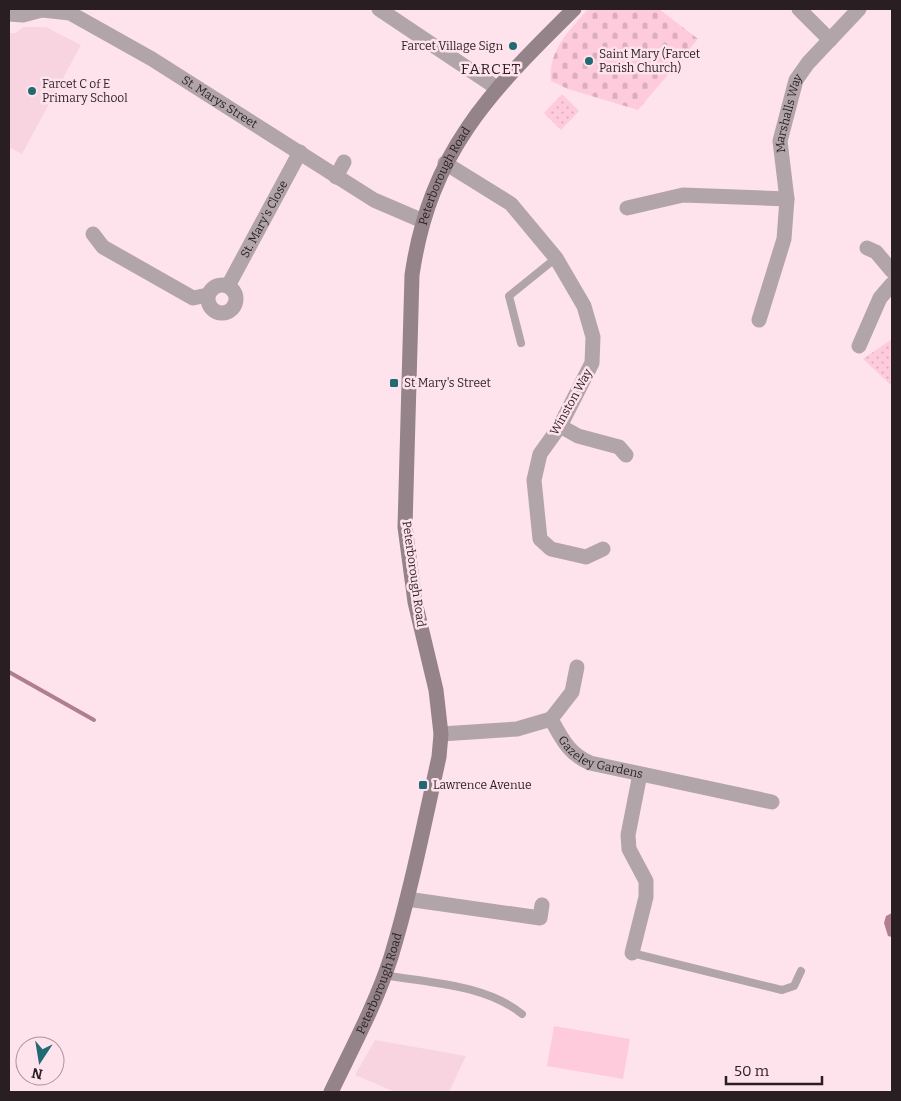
<svg xmlns="http://www.w3.org/2000/svg" width="901" height="1101" font-family="Bitter,serif">
<style>
.built{fill:#f8d4e0}
.grass{fill:#fecbdc}
.cemetery{fill:url(#cemetery-stones)}
.park{fill:url(#park-dots)}
.water{fill:#af7e8f}
.lines{fill:none;stroke-linecap:round;stroke-linejoin:round}
.stream{stroke:#af7e8f;stroke-width:4}
.service{stroke:#b1a5a9;stroke-width:8}
.minor{stroke:#b1a5a9;stroke-width:15}
.tertiary{stroke:#b1a5a9;stroke-width:15}
.secondary{stroke:#948388;stroke-width:15}
.poi-dot{fill:#206a74;stroke:#ffe3ec;stroke-width:2}
.labels{text-anchor:middle;dominant-baseline:central;stroke-width:5;stroke-linejoin:round;paint-order:stroke}
.poi-label{font-size:12px;fill:#291f22;stroke:#ffe3ec;text-anchor:start}
.street-label{font-size:12px;fill:#291f22;stroke:#ffe3ec}
.quarter-label{font-size:15px;letter-spacing:1px;fill:#291f22;stroke:#ffe3ec}
</style>
<defs>
<pattern id="cemetery-stones" width="16" height="16" patternUnits="userSpaceOnUse" patternTransform="scale(1.25)"><rect width="16" height="16" fill="#fecbdc"/><path d="M2 7V4a2 2 0 0 1 4 0v3zM10 15v-3a2 2 0 0 1 4 0v3z" fill="#daaebc"/></pattern>
<pattern id="park-dots" width="8" height="8" patternUnits="userSpaceOnUse" patternTransform="scale(1.25)"><rect width="8" height="8" fill="#fecbdc"/><path d="M2 2h.1M6 6h.1" fill="none" stroke="#daaebc" stroke-width="1.8" stroke-linecap="round"/></pattern>
</defs>
<rect width="100%" height="100%" fill="#ffe3ec"/>
<!-- built -->
<path class="built" d="M 23,27 L 46,27 L 81,45 L 22,154 L 9,147 L 9,33 L 16,33 Z
M 375,1040 L 466,1056 L 449,1092 L 395,1092 L 355,1075 Z"/>
<!-- grass -->
<path class="grass" d="M 554,1026 L 630,1039 L 623,1079 L 547,1066 Z"/>
<!-- cemetery -->
<path class="cemetery" d="M 588,9 L 659,9 L 698,39 L 638,110 L 568,89 L 551,81 C 548,50 569,31 588,9 Z"/>
<!-- park -->
<path class="park" d="M 562,94 L 579,111 L 561,130 L 544,113 Z
M 892,339 L 892,386 L 863,359 Z"/>
<!-- water -->
<path class="water" d="M 892,913 L 892,937 L 888,936 L 884,923 L 886,916 Z"/>
<g class="lines">
<!-- stream -->
<path class="stream" d="M 9,672 L 94,720"/>
<!-- service -->
<path class="service" d="M 521,343 L 509,296 L 556,258
M 632,953 L 782,990 L 794,986 L 801,971
M 384,975 C 429,983 485,984 522,1014"/>
<!-- minor -->
<g class="minor">
<path d="M 799,9 L 830,40"/>
<path id="s1" d="M 9,14 L 23,15 L 42,10 L 70,13 L 152,59 L 374,200 L 423,221"/>
<path d="M 445,163 L 511,204 L 556,258 L 584,306 L 593,337 L 592,363 L 560,426 L 540,454 L 534,480 L 540,539 L 551,549 L 586,557 L 603,549"/>
<path d="M 336,177 L 344,162"/>
<path d="M 627,208 L 683,195 L 787,199"/>
<path d="M 93,234 L 103,247 L 193,298 L 208,295"/>
<path d="M 867,248 L 876,252 L 892,271"/>
<circle cx="222" cy="299" r="14"/>
<path id="s2" d="M 228,286 L 300,152"/>
<path id="s3" d="M 759,320 L 784,239 L 787,199 L 780,141 L 796,80 L 808,63 L 859,9"/>
<path d="M 859,346 L 880,298 L 892,284"/>
<path d="M 560,426 L 578,436 L 619,447 L 626,455"/>
<path d="M 551,719 L 572,692 L 577,667"/>
<path id="s4" d="M 441,734 L 517,729 L 551,719 C 562,739 569,754 590,763 L 772,802"/>
<path d="M 407,899 L 540,918 L 542,905"/>
<path d="M 632,953 L 646,897 L 646,881 L 629,849 L 628,835 L 640,774"/>
</g>
<!-- tertiary -->
<path class="tertiary" d="M 379,9 L 497,88"/>
<!-- secondary -->
<path class="secondary" id="s5" d="M 331,1092 C 352,1048 376,1004 391,957 C 411,891 424,824 439,757 L 441,734 L 436,690 L 415,602 L 405,527 L 412,275 C 430,152 489,93 574,9"/>
</g>
<!-- markers -->
<g class="poi-dot">
<circle cx="513" cy="46" r="5"/>
<circle cx="589" cy="61" r="5"/>
<circle cx="32" cy="91" r="5"/>
<rect x="389" y="378" width="10" height="10" rx="2.5"/>
<rect x="418" y="780" width="10" height="10" rx="2.5"/>
</g>
<g class="labels">
<!-- poi labels -->
<g class="poi-label">
<text x="503" y="46" text-anchor="end">Farcet Village Sign</text>
<text x="599" y="54">Saint Mary (Farcet<tspan x="599" dy="14">Parish Church)</tspan></text>
<text x="42" y="84">Farcet C of E<tspan x="42" dy="14">Primary School</tspan></text>
<text x="404" y="383">St Mary's Street</text>
<text x="433" y="785">Lawrence Avenue</text>
</g>
<!-- street labels -->
<g class="street-label">
<text stroke="none"><textPath href="#s1" startOffset="236">St. Marys Street</textPath></text>
<text stroke="none"><textPath href="#s3" startOffset="212">Marshalls Way</textPath></text>
<text stroke="none"><textPath href="#s5" startOffset="944">Peterborough Road</textPath></text>
<text stroke="none"><textPath href="#s2" startOffset="76">St. Mary's Close</textPath></text>
<text transform="translate(571 402) rotate(-61)">Winston Way</text>
<text transform="translate(414 574) rotate(82)">Peterborough Road</text>
<text stroke="none"><textPath href="#s4" startOffset="179">Gazeley Gardens</textPath></text>
<text stroke="none"><textPath href="#s5" startOffset="119">Peterborough Road</textPath></text>
</g>
<!-- quarter labels -->
<g class="quarter-label">
<text x="491" y="69">FARCET</text>
</g>
</g>
<!-- border -->
<rect width="901" height="1101" fill="none" stroke="#291f22" stroke-width="20"/>
<!-- north arrow -->
<g transform="translate(40 1061) rotate(192)"><circle r="24" fill="#ffe3ec" stroke="#a9959b"/>
<path d="M0-4L9 19L0 12L-9 19Z" fill="#206a74"/>
<text y="-8" font-size="14" font-weight="bold" text-anchor="middle" fill="#291f22">N</text>
</g>
<!-- scale -->
<path d="M726 1076v8h96v-8" fill="none" stroke="#291f22" stroke-width="2.5"/>
<text x="734" y="1076" font-size="15" fill="#291f22" stroke="#ffe3ec" stroke-width="4" paint-order="stroke">50 m</text>
</svg>
